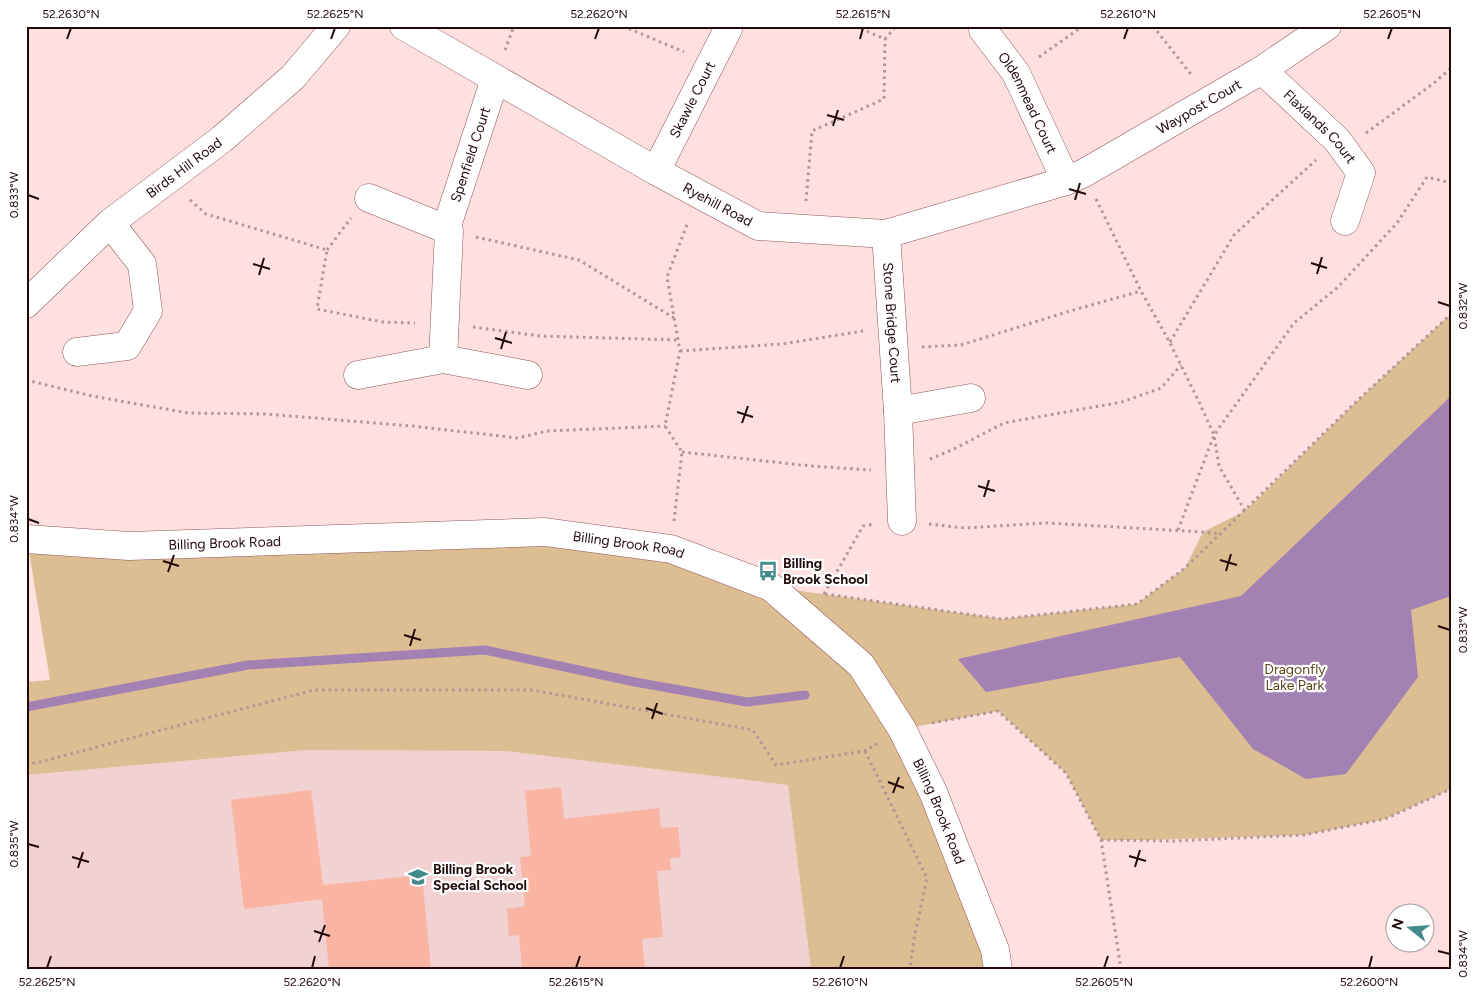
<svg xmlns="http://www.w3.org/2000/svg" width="1477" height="995" font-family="Figtree,sans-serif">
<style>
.built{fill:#f2d1d2}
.green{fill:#ddbd92}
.water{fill:#a481b3}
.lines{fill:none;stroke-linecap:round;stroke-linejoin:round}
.stream{stroke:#a481b3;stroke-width:9}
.building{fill:#f9b5a2}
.minor-casing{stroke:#935459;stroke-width:29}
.path{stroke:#b19597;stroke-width:3;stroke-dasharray:2.5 4;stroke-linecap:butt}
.minor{stroke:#fff;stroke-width:28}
.ticks{fill:none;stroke:#22090c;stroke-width:2}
.labels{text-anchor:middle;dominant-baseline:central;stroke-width:4.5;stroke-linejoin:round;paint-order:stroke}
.street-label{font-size:14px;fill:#22090c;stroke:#fff}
.poi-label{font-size:14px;font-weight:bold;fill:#22090c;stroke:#fff;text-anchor:start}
.park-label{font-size:14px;fill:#5f441b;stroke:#fff}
.neatline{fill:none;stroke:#22090c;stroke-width:2}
.ticks-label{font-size:12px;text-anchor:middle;fill:#22090c}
</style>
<rect width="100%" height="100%" fill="#fee0e1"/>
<!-- built -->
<path class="built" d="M 306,750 L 505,751 L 788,785 L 811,969 L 26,969 L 26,775 Z"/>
<!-- green -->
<path class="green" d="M 1451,314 L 1451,789 L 1385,819 L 1304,835 L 1148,840 L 1101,840 L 1066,773 L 998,711 L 903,729 L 998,969 L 811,969 L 788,785 L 505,751 L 306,750 L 26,775 L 26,682 L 50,680 L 27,539 L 545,532 L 772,587 L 1002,619 L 1137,604 L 1185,568 L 1203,532 L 1245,511 L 1357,401 Z"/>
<!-- water -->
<path class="water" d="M 1451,395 L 1451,596 L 1411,610 L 1418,677 L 1346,774 L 1306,779 L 1253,749 L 1180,657 L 986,692 L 958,659 L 1241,596 L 1446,401 Z"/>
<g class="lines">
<!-- stream -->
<path class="stream" d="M 26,707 L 248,665 L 485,650 L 635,682 L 747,702 L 805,695"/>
</g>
<!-- building -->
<path class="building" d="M 561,787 L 564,819 L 659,808 L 661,828 L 678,827 L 681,857 L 670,858 L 671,870 L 657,871 L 663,937 L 642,939 L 645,969 L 522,969 L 519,935 L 509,936 L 507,909 L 525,906 L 520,857 L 531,856 L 525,791 Z
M 311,790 L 323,885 L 422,875 L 431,969 L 329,969 L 322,899 L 244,909 L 231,800 Z"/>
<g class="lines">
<defs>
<g id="minor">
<path id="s1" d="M 404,26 L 656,171 L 758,226 L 886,234 L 1066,181 L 1084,173 L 1262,70 L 1327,26"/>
<path id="s2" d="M 983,30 L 1016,73 L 1066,181"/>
<path id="s3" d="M 1262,70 L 1337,140 L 1361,173 L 1345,221"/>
<path id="s4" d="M 656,171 L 728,29"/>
<path d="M 369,198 L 446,229"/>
<path id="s5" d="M 886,234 L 898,411 L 902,521"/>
<path id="s6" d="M 26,304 L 110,223 L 222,139 L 293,77 L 336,26"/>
<path d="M 77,352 L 127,346 L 148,311 L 142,264 L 110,223"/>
<path id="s7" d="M 443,359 L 449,231 L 446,229 L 495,79"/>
<path d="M 358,375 L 443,359 L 528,375"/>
<path d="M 898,411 L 971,398"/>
<path id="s8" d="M 26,539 L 129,546 L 545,532 L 671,549 L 771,587 L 861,665 L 902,729 L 933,792 L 995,950 L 998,969"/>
</g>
</defs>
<!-- minor casing -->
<use href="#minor" class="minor-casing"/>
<!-- path -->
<path class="path" d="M 623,26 L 684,52
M 855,26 L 885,39 L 896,26
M 1153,26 L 1193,77
M 505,50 L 514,26
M 1039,57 L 1083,26
M 1366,133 L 1434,83 L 1451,68
M 1096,199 L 1141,291 L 1170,343 L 1200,404 L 1214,435 L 1219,466 L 1245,511
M 190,200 L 206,214 L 327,250 L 317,309 L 383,322 L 415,323
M 806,201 L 812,131 L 884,99 L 885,39
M 476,237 L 579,260 L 674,318
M 327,250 L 351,218
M 473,327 L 540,336 L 678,340
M 1170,342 L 1234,235 L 1316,160
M 922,347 L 961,345 L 1070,311 L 1141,291
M 680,351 L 782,344 L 863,331
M 26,380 L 92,396 L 188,413 L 265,414 L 412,426 L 518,438 L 547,431 L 665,426
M 682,452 L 811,466 L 871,470
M 930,459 L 954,449 L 1004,423 L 1122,402 L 1161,388 L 1181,365
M 674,521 L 682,452 L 665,426 L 680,351 L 667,277 L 688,222
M 929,524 L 965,528 L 1046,523 L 1203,532 L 1220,534
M 1178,530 L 1214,435 L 1294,323 L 1338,287 L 1397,223 L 1427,177 L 1451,183
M 824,594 L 863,526 L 874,524
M 825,594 L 1002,619 L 1137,604 L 1185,568 L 1357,401 L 1451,314
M 932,723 L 998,711 L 1066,773 L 1101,840 L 1121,969
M 865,751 L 927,878 L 914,939 L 910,969
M 26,764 L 36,763 L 314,690 L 532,690 L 753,730 L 776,765 L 865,751 L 878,743
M 1101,840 L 1174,841 L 1304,835 L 1385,819 L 1451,789"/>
<!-- minor -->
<use href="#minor" class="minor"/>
</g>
<!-- ticks -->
<path class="ticks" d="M 67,39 L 71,28M 331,39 L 335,28M 595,39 L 599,28M 860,39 L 863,28M 1124,39 L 1128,28M 1388,39 L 1392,28M 827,115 L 844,120M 833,126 L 838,110M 1069,189 L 1086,194M 28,195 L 39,199M 1075,200 L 1080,183M 1311,263 L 1327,268M 253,264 L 270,269M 1317,274 L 1322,257M 259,275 L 264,258M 1438,302 L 1450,306M 495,338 L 512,343M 501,349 L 506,332M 737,412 L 753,417M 742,423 L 748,406M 978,486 L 995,491M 984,497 L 989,480M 28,519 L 39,523M 1220,560 L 1237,565M 163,561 L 179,566M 1226,571 L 1231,554M 168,572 L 174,555M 1438,626 L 1450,630M 404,635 L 421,640M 410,646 L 415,629M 646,708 L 663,714M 652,719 L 657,703M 888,782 L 904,788M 893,793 L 899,777M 28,844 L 39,847M 1129,856 L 1146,861M 72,857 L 89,862M 1135,867 L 1140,850M 78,868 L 83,852M 314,931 L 330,936M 319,942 L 325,925M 1438,951 L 1450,954M 47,968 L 51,956M 312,968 L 315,956M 576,968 L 580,956M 840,968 L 844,956M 1104,968 L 1108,956M 1369,968 L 1372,956"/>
<!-- icons -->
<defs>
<symbol id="bus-bare" viewBox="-9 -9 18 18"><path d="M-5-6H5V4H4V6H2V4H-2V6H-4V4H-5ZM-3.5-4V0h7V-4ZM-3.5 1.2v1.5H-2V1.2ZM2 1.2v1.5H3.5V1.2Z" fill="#438b8b" stroke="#fff" stroke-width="2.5" paint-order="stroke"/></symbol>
<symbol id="school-bare" viewBox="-9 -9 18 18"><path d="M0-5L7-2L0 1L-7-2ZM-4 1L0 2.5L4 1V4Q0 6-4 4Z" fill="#438b8b" stroke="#fff" stroke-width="2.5" paint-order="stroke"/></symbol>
</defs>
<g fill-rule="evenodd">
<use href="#bus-bare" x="754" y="557" width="28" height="28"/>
<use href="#school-bare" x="404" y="863" width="28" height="28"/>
</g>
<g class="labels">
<!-- street labels -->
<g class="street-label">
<text stroke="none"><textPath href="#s4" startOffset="80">Skawle Court</textPath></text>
<text stroke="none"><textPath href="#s2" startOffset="86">Oldenmead Court</textPath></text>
<text stroke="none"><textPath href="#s1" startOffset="875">Waypost Court</textPath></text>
<text stroke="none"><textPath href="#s3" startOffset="81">Flaxlands Court</textPath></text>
<text stroke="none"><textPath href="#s7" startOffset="210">Spenfield Court</textPath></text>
<text stroke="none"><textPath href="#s6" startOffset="209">Birds Hill Road</textPath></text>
<text stroke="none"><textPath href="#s1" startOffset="361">Ryehill Road</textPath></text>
<text stroke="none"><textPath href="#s5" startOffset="89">Stone Bridge Court</textPath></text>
<text stroke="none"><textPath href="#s8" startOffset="199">Billing Brook Road</textPath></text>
<text stroke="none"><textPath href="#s8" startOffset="604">Billing Brook Road</textPath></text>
<text stroke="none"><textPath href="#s8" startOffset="1039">Billing Brook Road</textPath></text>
</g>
<!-- poi labels -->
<g class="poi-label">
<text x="783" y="563">Billing<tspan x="783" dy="16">Brook School</tspan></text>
<text x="433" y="869">Billing Brook<tspan x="433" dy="16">Special School</tspan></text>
</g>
<!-- park labels -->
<g class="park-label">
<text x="1295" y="669">Dragonfly<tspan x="1295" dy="16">Lake Park</tspan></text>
</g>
</g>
<!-- border -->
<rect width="1477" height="995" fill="none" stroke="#ffffff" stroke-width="55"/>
<!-- north arrow -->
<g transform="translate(1410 928) rotate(287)"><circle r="24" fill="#ffffff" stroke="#a79d9e"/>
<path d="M0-4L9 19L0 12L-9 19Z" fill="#438b8b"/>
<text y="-8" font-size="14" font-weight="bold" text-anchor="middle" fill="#22090c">N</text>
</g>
<rect x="28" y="28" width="1422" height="940" class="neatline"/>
<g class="ticks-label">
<text x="71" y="18">52.2630°N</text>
<text x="335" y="18">52.2625°N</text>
<text x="599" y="18">52.2620°N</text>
<text x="863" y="18">52.2615°N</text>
<text x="1128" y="18">52.2610°N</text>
<text x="1392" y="18">52.2605°N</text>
<text transform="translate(14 195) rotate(-90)" y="4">0.833°W</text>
<text transform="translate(1463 306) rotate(-90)" y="4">0.832°W</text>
<text transform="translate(14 519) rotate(-90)" y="4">0.834°W</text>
<text transform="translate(1463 630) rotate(-90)" y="4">0.833°W</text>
<text transform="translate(14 844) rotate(-90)" y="4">0.835°W</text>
<text transform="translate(1463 954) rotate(-90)" y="4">0.834°W</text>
<text x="47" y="986">52.2625°N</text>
<text x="312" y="986">52.2620°N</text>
<text x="576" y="986">52.2615°N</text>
<text x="840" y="986">52.2610°N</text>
<text x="1104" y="986">52.2605°N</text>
<text x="1369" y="986">52.2600°N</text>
</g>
</svg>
